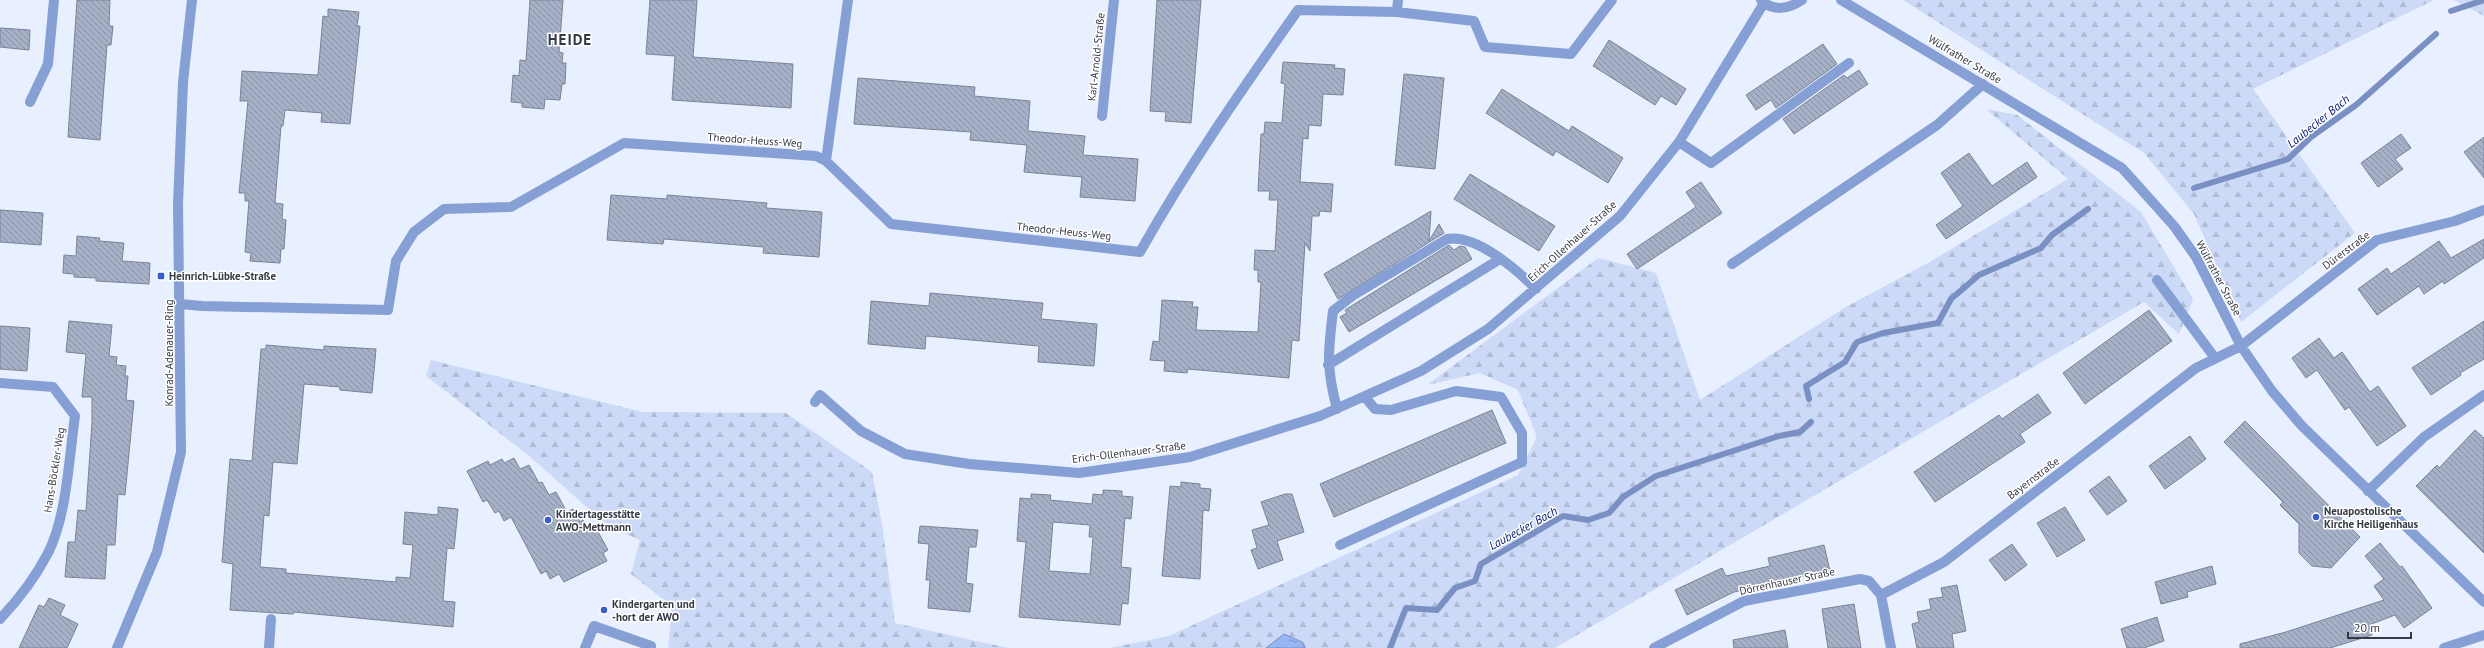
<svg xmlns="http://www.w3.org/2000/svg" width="2484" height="648" font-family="'PT Sans',sans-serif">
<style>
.forest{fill:url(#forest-firs)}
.water{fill:url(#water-ripples);stroke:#7a90c2}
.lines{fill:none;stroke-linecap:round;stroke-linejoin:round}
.stream{stroke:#7a90c2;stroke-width:6}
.building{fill:url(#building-back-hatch);stroke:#798398;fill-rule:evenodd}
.minor{stroke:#869fd4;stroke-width:10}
.poi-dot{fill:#345dcd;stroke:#fff;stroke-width:1.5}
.labels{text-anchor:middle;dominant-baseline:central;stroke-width:3;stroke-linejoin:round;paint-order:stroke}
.street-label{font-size:11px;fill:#353943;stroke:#fff}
.poi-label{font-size:11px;font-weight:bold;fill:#353943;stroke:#fff;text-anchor:start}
.water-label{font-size:12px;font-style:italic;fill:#051774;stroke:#fff}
.district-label{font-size:15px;font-weight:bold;letter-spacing:1px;fill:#353943;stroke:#fff}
</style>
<defs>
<pattern id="forest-firs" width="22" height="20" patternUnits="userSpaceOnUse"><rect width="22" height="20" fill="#ccdaf8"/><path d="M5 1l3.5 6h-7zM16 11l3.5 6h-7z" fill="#b0bcd6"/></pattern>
<pattern id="water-ripples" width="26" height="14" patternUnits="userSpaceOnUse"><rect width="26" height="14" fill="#97b6f8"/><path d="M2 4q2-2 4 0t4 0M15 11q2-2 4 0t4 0" fill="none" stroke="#7c95ca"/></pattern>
<pattern id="building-back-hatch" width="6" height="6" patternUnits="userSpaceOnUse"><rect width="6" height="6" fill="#a6b1c7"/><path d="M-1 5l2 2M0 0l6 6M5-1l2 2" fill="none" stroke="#8891a3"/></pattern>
</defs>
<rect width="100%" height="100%" fill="#e8effe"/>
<!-- forest -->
<path class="forest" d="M 1903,0 L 2434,0 L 2253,89 L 2355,233 L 2241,322 L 2194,214 L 2144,153 Z
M 2454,0 L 2484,0 L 2484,16 Z
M 1986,109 L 2017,115 L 2141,212 L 2193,299 L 2179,334 L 2144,302 L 1555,648 L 1109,648 L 1169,636 L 1518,475 L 1537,437 L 1518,390 L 1480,373 L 1427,385 L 1598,258 L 1656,273 L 1700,400 L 1846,307 L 1928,263 L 2068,179 Z
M 431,360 L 643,412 L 786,413 L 872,472 L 882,524 L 895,623 L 1008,648 L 668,648 L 672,606 L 631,574 L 640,540 L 608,526 L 528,455 L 426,376 Z"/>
<!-- water -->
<path class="water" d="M 1284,634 L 1302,642 L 1305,648 L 1266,648 Z"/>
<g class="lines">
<!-- stream -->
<path class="stream" d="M 2451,11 L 2484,0
M 2194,188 L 2288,159 L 2311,137 L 2356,105 L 2436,34
M 1809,399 L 1806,386 L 1845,362 L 1857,342 L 1883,333 L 1938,323 L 1951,299 L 1979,275 L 2041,248 L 2052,235 L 2088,209
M 1390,648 L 1406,608 L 1437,610 L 1455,588 L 1475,581 L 1481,564 L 1563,516 L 1588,520 L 1609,513 L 1623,497 L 1656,476 L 1779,436 L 1800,432 L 1811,422"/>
</g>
<!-- building -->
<path class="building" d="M 77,0 L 110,0 L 109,26 L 113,26 L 111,45 L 107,45 L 100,140 L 68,137 Z
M 530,0 L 563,0 L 559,52 L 563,53 L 562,63 L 566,63 L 565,84 L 562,84 L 560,100 L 545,99 L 544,109 L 522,107 L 522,103 L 511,102 L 513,75 L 519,76 L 520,60 L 526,61 Z
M 650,0 L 697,0 L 693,57 L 793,64 L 791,108 L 672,100 L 675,56 L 646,54 Z
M 1157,0 L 1201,0 L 1191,123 L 1165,121 L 1166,112 L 1150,111 Z
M 328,9 L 359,12 L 357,26 L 360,26 L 350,124 L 321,122 L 322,113 L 285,110 L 283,126 L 281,126 L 275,203 L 283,204 L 282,219 L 286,220 L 284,249 L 281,249 L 280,263 L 250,261 L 251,253 L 245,252 L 249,201 L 245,201 L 245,193 L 239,193 L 248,101 L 240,101 L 242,71 L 318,75 L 323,16 L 328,17 Z
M 0,28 L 30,30 L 29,50 L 0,47 Z
M 1609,40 L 1686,89 L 1676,105 L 1661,96 L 1655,105 L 1593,66 Z
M 1823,44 L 1837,64 L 1776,108 L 1771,100 L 1756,110 L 1746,95 Z
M 1283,62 L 1335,65 L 1334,68 L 1345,69 L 1343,95 L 1323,94 L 1321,126 L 1309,125 L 1308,139 L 1303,138 L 1300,182 L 1333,184 L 1331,212 L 1320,211 L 1319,216 L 1312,216 L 1310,251 L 1305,243 L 1299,341 L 1292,340 L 1289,378 L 1188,369 L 1187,373 L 1164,371 L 1165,361 L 1150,360 L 1153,341 L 1159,342 L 1162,300 L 1193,302 L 1192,307 L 1198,307 L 1196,330 L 1258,332 L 1261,282 L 1258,282 L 1258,270 L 1254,270 L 1255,250 L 1275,251 L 1278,200 L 1269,200 L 1270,191 L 1258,191 L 1261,134 L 1264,134 L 1265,122 L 1282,123 L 1285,84 L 1281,83 Z
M 1859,70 L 1868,84 L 1794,134 L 1783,119 L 1844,75 L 1847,78 Z
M 1404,74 L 1444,78 L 1435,169 L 1395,165 Z
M 858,78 L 975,87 L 974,96 L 1030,101 L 1028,131 L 1085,136 L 1083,155 L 1138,159 L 1135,201 L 1080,197 L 1082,177 L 1024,172 L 1027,145 L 970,140 L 971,132 L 854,124 Z
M 1502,89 L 1569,131 L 1572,126 L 1623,158 L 1608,183 L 1556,151 L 1553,156 L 1486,113 Z
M 2401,134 L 2411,148 L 2395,159 L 2403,169 L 2378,187 L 2361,163 Z
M 2484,137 L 2484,178 L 2464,152 Z
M 1969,153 L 1992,186 L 2027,162 L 2037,177 L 1946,239 L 1936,225 L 1963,206 L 1941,173 Z
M 1470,174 L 1555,226 L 1539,251 L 1454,199 Z
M 1701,182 L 1722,213 L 1637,269 L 1627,254 L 1696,207 L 1686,192 Z
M 611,195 L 667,199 L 667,195 L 767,203 L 766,208 L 822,212 L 819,257 L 763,253 L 764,247 L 664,239 L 663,244 L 607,240 Z
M 0,210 L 43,213 L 41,245 L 0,242 Z
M 1431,211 L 1429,241 L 1439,224 L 1444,233 L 1338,299 L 1324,274 Z
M 77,236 L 100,238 L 99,241 L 124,243 L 122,261 L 150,263 L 149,284 L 96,281 L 96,278 L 74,277 L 74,274 L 63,273 L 64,255 L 76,256 Z
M 2484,239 L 2484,258 L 2444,284 L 2443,281 L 2424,294 L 2419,286 L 2377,315 L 2358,289 L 2387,268 L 2391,274 L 2439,241 L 2451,258 Z
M 1449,245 L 1454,250 L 1460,246 L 1465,247 L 1472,259 L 1349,332 L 1340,317 L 1347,313 L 1345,310 Z
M 930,293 L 1043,303 L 1041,319 L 1097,324 L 1094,366 L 1038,362 L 1039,346 L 926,336 L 925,349 L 868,344 L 871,301 L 929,306 Z
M 2149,310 L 2172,341 L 2085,404 L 2063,373 Z
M 69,321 L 112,325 L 109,356 L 117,357 L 116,365 L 126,366 L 125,376 L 128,376 L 126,400 L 134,401 L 125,495 L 118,494 L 115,545 L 107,545 L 105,579 L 65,577 L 68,542 L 75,542 L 78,510 L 86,511 L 92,422 L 92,397 L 82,397 L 86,354 L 66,352 Z
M 2484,321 L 2484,359 L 2460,373 L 2461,375 L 2431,395 L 2412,368 Z
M 0,326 L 30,328 L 27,371 L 0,369 Z
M 2319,338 L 2334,358 L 2342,352 L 2370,392 L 2378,386 L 2406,426 L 2377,446 L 2349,407 L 2345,410 L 2317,370 L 2306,378 L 2292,358 Z
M 266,345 L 324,350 L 324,346 L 376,349 L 372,393 L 340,390 L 340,387 L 304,384 L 297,464 L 273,462 L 269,516 L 264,515 L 260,567 L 286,569 L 286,573 L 396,582 L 396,577 L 410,578 L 413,545 L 403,544 L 405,512 L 438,515 L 438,507 L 458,509 L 454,549 L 447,548 L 443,601 L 455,602 L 453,627 L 294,612 L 293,614 L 230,610 L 233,564 L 222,562 L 230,459 L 252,461 L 261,349 L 266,349 Z
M 2038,394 L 2051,413 L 2020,434 L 2025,442 L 1935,502 L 1914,472 L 1999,415 L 2002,419 Z
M 1492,410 L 1506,443 L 1334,517 L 1320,484 Z
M 2245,421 L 2360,537 L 2331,568 L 2312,566 L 2299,553 L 2299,524 L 2280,505 L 2283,502 L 2224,442 Z
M 2475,430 L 2484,438 L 2484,553 L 2416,486 L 2437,465 L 2439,468 Z
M 2190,436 L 2206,459 L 2165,489 L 2149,466 Z
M 514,458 L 520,469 L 529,465 L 539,483 L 542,482 L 549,495 L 556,492 L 567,512 L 573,509 L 580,522 L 583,520 L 590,533 L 597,530 L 608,550 L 603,553 L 607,561 L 564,582 L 559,574 L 550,579 L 546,571 L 541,574 L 511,517 L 504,521 L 499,511 L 495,513 L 487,500 L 483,502 L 467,471 L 488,461 L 490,465 L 502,459 L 504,463 Z
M 2109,476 L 2127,501 L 2107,515 L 2089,491 Z
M 1181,482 L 1200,484 L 1200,488 L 1211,489 L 1209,511 L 1203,510 L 1200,579 L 1162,576 L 1170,486 L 1181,487 Z
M 1103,490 L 1122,491 L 1122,496 L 1133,497 L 1131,519 L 1125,518 L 1121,567 L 1131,568 L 1128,604 L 1122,603 L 1120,625 L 1019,617 L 1026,542 L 1017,541 L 1020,498 L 1031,499 L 1031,494 L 1051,495 L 1050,500 L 1092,504 L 1093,494 L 1103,495 ZM 1053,522 L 1090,525 L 1089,537 L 1093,537 L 1090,574 L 1049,571 Z
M 1285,494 L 1292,494 L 1304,532 L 1277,541 L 1283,560 L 1258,569 L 1251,550 L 1257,548 L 1252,530 L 1269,525 L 1261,502 Z
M 2065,507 L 2085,540 L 2057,557 L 2037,523 Z
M 920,526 L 978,530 L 976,547 L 969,547 L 966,583 L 973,584 L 970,612 L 928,608 L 930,580 L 926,580 L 929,544 L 918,543 Z
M 2380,543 L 2400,567 L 2402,566 L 2432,608 L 2404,628 L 2395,615 L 2369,625 L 2372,635 L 2330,648 L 2240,648 L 2240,644 L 2286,632 L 2384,600 L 2374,586 L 2384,579 L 2365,556 Z
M 2012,544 L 2027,565 L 2005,581 L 1989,560 Z
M 1824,545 L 1830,571 L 1734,592 L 1687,615 L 1675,590 L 1722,568 L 1726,576 L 1770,566 L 1768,558 Z
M 2212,566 L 2216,584 L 2187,592 L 2188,597 L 2161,604 L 2155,582 Z
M 1957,585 L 1966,631 L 1952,634 L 1954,648 L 1917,648 L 1912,624 L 1919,622 L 1917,612 L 1931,609 L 1929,599 L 1943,597 L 1941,588 Z
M 49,598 L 65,605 L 60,615 L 78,624 L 67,648 L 19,648 L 39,605 L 44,607 Z
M 1854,604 L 1861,648 L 1828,648 L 1822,609 Z
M 2157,617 L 2164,641 L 2144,648 L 2127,648 L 2121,629 Z
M 1785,630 L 1788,648 L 1734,648 L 1733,640 Z"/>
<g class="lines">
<!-- minor -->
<path class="minor" d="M 1761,0 C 1773,12 1789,9 1802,0
M 1841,0 L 2122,168 L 2174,226 L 2196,257 L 2241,346 L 2272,391 L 2302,426 L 2484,602
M 1397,12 L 1398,0
M 30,102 L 48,64 L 54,0
M 1102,116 L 1114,0
M 1679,142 L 1711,163 L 1849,63
M 826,161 L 848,0
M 1732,264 L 1937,125 L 1983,84
M 2157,280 L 2215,358
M 181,304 L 202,306 L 388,310 L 396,261 L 414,232 L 444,209 L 511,207 L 624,143 L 816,156 L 826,161 L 891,224 L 1140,252 C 1188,167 1242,89 1298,10 L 1397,12 L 1474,21 L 1485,47 L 1571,54 L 1612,0
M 1328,365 L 1500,259
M 0,383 L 53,387 L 75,416 C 69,457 67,516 48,553 C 35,578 19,599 0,619
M 815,402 L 820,395 L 861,431 L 905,454 L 969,464 L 1079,473 L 1190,457 L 1320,416 L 1421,371 L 1488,329 L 1620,216 L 1679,142 L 1764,3
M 1337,409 C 1326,368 1328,352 1333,311 L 1352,296 L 1447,239 C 1476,234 1516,269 1536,289
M 2368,491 L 2424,437 L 2484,395
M 1340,545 L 1522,462 L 1522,433 L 1501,397 L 1456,391 L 1391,410 L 1375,409 L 1365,397
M 117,648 L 157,552 L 181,452 L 178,204 L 183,82 L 192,0
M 269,648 L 271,619
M 585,648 L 594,626 L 651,646 L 651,648
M 1654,648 L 1744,601 L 1860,579 L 1869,581 L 1881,595
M 1891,648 L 1881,595 L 1944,562 L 2196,368 L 2241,346 L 2377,240 L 2455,221 L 2484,210
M 2444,648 L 2484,635"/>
</g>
<!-- markers -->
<g class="poi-dot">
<rect x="157" y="272" width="8" height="8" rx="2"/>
<circle cx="2316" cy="517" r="4"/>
<circle cx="548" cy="520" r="4"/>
<circle cx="604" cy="610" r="4"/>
</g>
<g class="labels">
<!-- street labels -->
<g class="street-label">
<text transform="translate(1096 57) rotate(-84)">Karl-Arnold-Straße</text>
<text transform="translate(1965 59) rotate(31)">Wülfrather Straße</text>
<text transform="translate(755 140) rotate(4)">Theodor-Heuss-Weg</text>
<text transform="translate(1064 231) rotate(6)">Theodor-Heuss-Weg</text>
<text transform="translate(1572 241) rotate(-42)">Erich-Ollenhauer-Straße</text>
<text transform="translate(2346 250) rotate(-37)">Dürerstraße</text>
<text transform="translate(2219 278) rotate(62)">Wülfrather Straße</text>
<text transform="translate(169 353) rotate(-90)">Konrad-Adenauer-Ring</text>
<text transform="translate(1129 452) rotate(-7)">Erich-Ollenhauer-Straße</text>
<text transform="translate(54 470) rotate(-81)">Hans-Böckler-Weg</text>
<text transform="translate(2033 478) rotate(-37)">Bayernstraße</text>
<text transform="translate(1787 581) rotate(-12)">Dörrenhauser Straße</text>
</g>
<!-- poi labels -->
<g class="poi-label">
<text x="169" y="276">Heinrich-Lübke-Straße</text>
<text x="2324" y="511">Neuapostolische<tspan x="2324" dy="13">Kirche Heiligenhaus</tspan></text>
<text x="556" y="514">Kindertagesstätte<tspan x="556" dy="13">AWO-Mettmann</tspan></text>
<text x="612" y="604">Kindergarten und<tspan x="612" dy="13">-hort der AWO</tspan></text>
</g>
<!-- water labels -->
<g class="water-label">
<text transform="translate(2318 121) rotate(-39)">Laubecker Bach</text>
<text transform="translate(1523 528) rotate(-29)">Laubecker Bach</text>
</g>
<!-- district labels -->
<g class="district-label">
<text x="570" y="39">HEIDE</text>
</g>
</g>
<!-- scale -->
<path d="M2348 632v6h63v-6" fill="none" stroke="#353943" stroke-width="2"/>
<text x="2354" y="632" font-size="12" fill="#353943" stroke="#ffffff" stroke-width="3" paint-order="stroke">20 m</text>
</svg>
